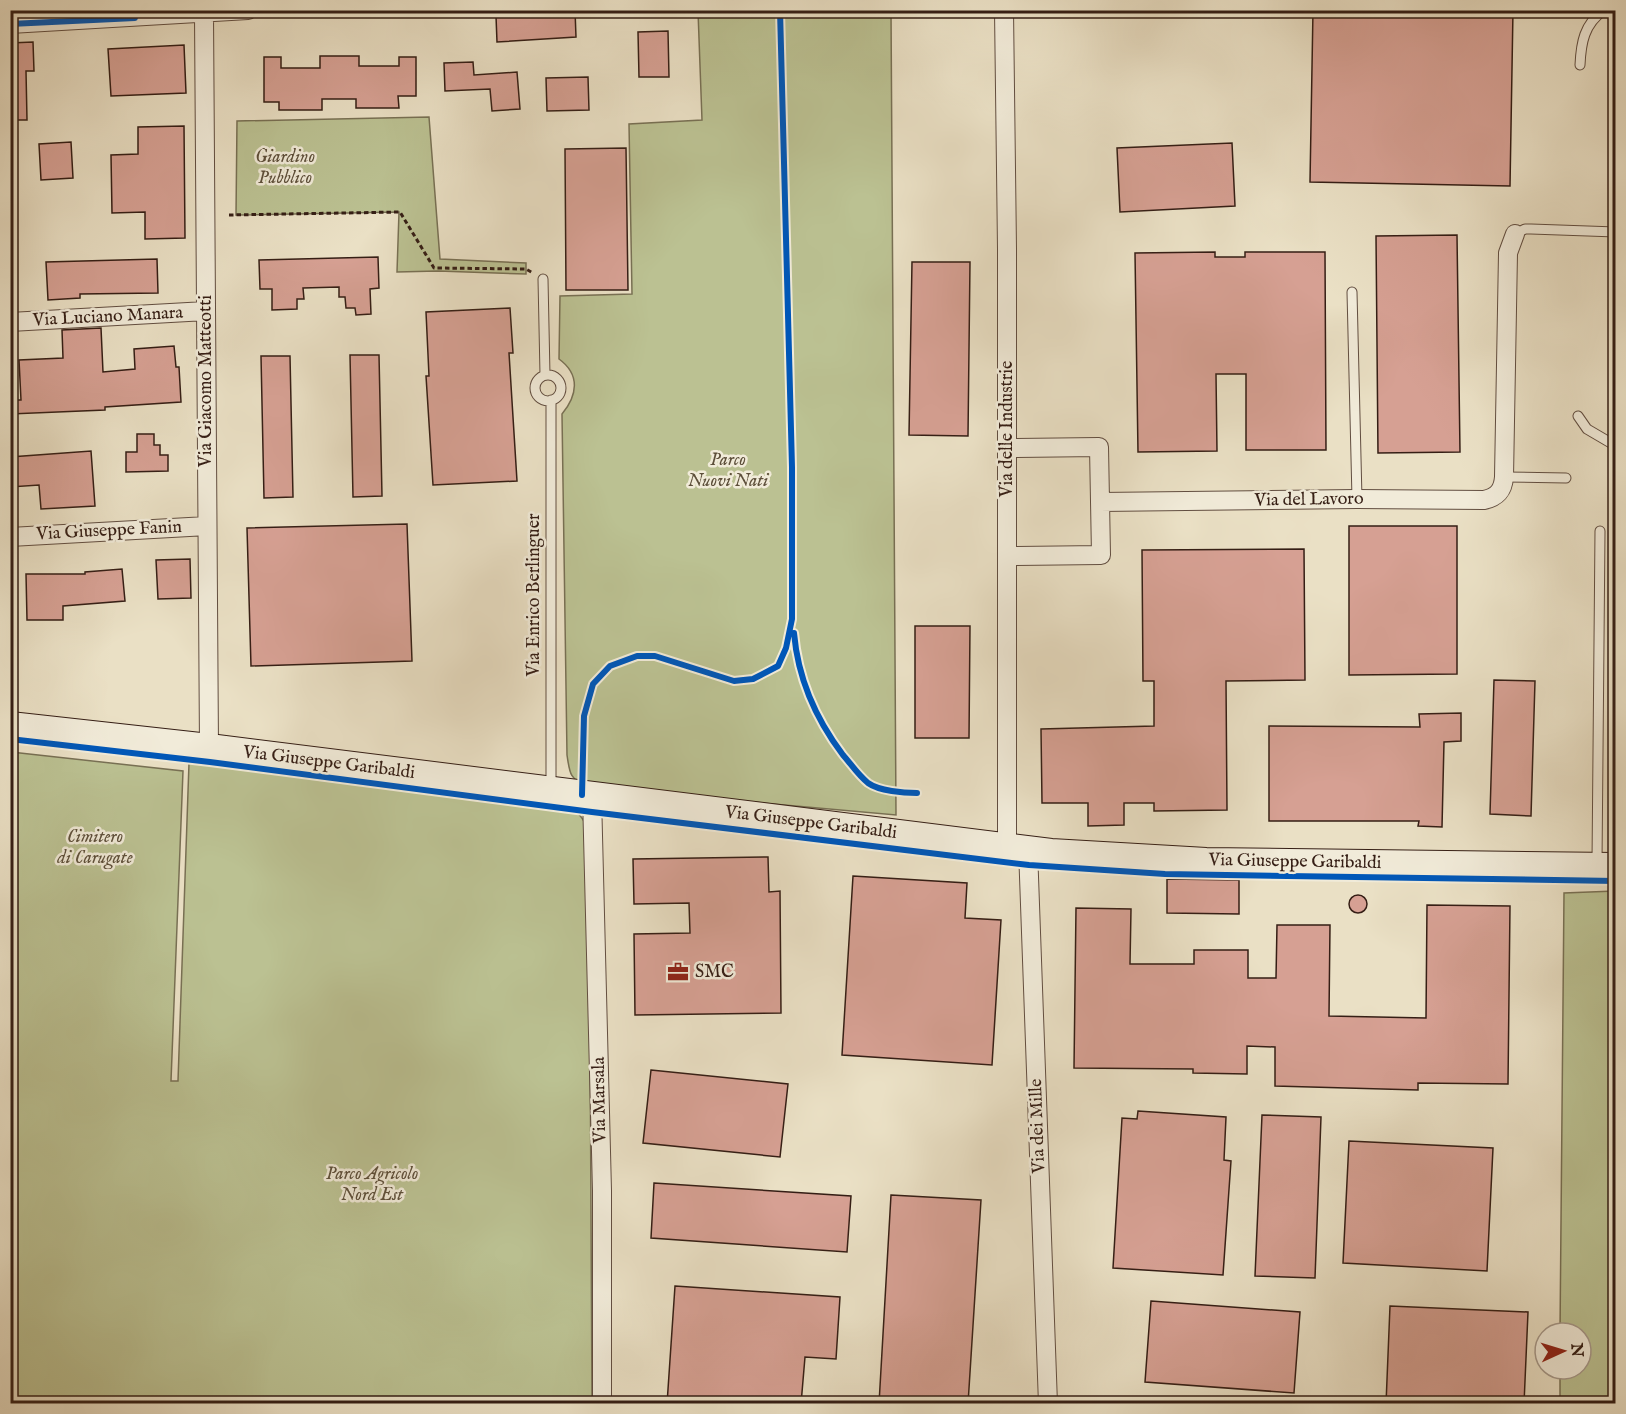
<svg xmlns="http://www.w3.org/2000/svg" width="1626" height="1414" font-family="'IM FELL English',serif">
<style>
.green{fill:#bbc192;stroke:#787054;stroke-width:1.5}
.building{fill:#d6a093;stroke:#351e15;stroke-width:1.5}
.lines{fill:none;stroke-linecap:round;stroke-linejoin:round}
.lane-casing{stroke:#624e41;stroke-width:11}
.street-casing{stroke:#624e41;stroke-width:20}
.secondary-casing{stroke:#351e15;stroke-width:28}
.path{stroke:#351e15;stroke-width:3;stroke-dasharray:4.5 3;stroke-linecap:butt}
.lane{stroke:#f1ebd9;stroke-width:9}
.street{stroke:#f1ebd9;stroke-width:18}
.secondary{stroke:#f1ebd9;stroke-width:26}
.cycleway-casing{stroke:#f1ebd9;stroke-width:10}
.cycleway{stroke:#0057b8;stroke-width:6}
.labels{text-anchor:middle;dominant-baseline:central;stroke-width:5;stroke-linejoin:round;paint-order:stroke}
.park-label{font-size:18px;font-style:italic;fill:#5d4f3a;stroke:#f1ebd9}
.street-label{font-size:18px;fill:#351e15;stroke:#f1ebd9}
.poi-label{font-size:18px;fill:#351e15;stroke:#f1ebd9;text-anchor:start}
</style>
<rect width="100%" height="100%" fill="#eae0c5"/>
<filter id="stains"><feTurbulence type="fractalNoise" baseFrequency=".00333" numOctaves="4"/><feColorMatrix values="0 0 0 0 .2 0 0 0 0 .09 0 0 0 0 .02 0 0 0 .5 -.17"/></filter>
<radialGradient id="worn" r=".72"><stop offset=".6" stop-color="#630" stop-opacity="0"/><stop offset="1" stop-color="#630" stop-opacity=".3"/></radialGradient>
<!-- green -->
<path class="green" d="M 698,11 L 891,11 L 896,815 L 586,787 C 569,777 570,774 567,755 L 562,414 C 577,396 581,375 559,359 L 560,296 L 632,294 L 629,124 L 702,120 Z
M 429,117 L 440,259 L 526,263 L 526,274 L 438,271 L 397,272 L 399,212 L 236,215 L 237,121 Z
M 11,752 L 183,771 L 171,1081 L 178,1081 L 189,763 L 561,805 C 576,808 585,819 589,833 L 592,1403 L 11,1404 Z
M 1615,891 L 1615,1403 L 1560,1403 L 1560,1369 L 1581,1369 L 1581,1333 L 1560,1333 L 1564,893 Z"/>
<!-- building -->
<path class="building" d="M 575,10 L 576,37 L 497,42 L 496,16 L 544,14 L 544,12 Z
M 1313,10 L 1513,10 L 1510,186 L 1310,182 Z
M 668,31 L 669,77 L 639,77 L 638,32 Z
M 33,42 L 34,71 L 26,71 L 27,120 L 10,120 L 10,43 Z
M 184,45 L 186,93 L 111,96 L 108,49 Z
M 320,56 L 359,56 L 359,66 L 399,66 L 399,57 L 416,57 L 416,96 L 398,96 L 399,108 L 356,108 L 356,99 L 322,99 L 322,110 L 279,110 L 279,102 L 264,102 L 264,57 L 281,57 L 281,68 L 320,68 Z
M 473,62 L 474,75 L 517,72 L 520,109 L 492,111 L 490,89 L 445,91 L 444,63 Z
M 588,77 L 589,110 L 547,111 L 546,78 Z
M 184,126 L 185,238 L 145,239 L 145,212 L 112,213 L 111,155 L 138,154 L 138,127 Z
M 71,142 L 73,178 L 41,180 L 39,144 Z
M 1232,143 L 1235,206 L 1120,212 L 1117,148 Z
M 626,148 L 628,290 L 566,290 L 565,149 Z
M 1457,235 L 1460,452 L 1378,453 L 1376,236 Z
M 1215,252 L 1215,257 L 1245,257 L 1245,252 L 1325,252 L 1326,450 L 1246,450 L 1246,374 L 1216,374 L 1217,451 L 1138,452 L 1135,253 Z
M 378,257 L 379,288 L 370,289 L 371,314 L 356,315 L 355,308 L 346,308 L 345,297 L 339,297 L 339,287 L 303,288 L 304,299 L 297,299 L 297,309 L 272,310 L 272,289 L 260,289 L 259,260 Z
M 157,259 L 158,293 L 80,294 L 80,298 L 48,300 L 46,262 Z
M 912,262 L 970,262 L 968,436 L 909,435 Z
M 510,308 L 513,353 L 509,353 L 517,481 L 433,485 L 426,376 L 429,376 L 426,312 Z
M 101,328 L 103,372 L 135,369 L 134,349 L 174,346 L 176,367 L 179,367 L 181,402 L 105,407 L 105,410 L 10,414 L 10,400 L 21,400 L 19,360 L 63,358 L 62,330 Z
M 350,355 L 379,355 L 382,496 L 353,497 Z
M 261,356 L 290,356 L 293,497 L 264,498 Z
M 137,434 L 154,434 L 154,445 L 160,445 L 160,455 L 168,455 L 168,471 L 126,472 L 126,452 L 137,452 Z
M 91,451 L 95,506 L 41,509 L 39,485 L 10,487 L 10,457 Z
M 407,524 L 412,661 L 251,666 L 247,528 Z
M 1349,526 L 1457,526 L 1457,674 L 1349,675 Z
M 1304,549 L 1305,680 L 1226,681 L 1227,810 L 1154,811 L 1154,803 L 1124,803 L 1124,825 L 1088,826 L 1088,803 L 1042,803 L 1041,729 L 1154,726 L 1154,681 L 1143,681 L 1142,550 Z
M 190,559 L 191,598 L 158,599 L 156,560 Z
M 122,569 L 125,601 L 63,606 L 63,620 L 27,620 L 26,574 L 85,574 L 85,572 Z
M 915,626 L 970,626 L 969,738 L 915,738 Z
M 1494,680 L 1535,681 L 1531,816 L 1490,814 Z
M 1461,713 L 1461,741 L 1444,742 L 1442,827 L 1418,826 L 1419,821 L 1269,821 L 1269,726 L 1420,727 L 1419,714 Z
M 768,857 L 769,892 L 780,891 L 781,1013 L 635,1015 L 634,934 L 690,933 L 689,903 L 634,904 L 633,859 Z
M 853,876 L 967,883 L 965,918 L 1001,920 L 992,1065 L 842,1055 Z
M 1167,879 L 1239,880 L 1239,914 L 1167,913 Z
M1349 904a9 9 0 1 1 18 0a9 9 0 1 1-18 0Z
M 1427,905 L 1510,906 L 1508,1084 L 1418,1083 L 1418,1090 L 1275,1086 L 1275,1047 L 1247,1046 L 1247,1074 L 1193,1073 L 1193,1069 L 1074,1068 L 1076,908 L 1131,909 L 1130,964 L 1194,964 L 1194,950 L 1248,950 L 1248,978 L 1276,978 L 1277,925 L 1330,925 L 1329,1016 L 1426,1018 Z
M 651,1070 L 788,1084 L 780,1157 L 643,1143 Z
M 1138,1111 L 1226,1117 L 1224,1160 L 1231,1161 L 1223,1275 L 1113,1268 L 1122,1118 L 1137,1119 Z
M 1262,1115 L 1321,1117 L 1315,1278 L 1255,1276 Z
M 1349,1141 L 1493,1148 L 1487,1271 L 1343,1263 Z
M 654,1183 L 851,1196 L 847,1252 L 651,1238 Z
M 891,1195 L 981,1200 L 968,1404 L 879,1404 Z
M 675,1286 L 840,1297 L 836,1359 L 805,1357 L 801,1404 L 667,1404 Z
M 1151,1301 L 1300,1312 L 1294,1393 L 1145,1382 Z
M 1390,1306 L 1528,1312 L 1524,1404 L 1386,1404 Z"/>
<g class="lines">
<defs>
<path id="lane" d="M 1580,65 C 1581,43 1584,24 1604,10
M 1515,234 L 1525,229 L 1531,229 L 1616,232
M 543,279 L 545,375
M 1352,292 L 1357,499
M535 388a13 13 0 1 1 26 0a13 13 0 1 1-26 0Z
M 551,400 L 551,788
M 1578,416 L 1587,429 L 1616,446
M 1504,477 L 1566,478
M 1597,863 L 1600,531"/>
<path id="street" d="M 1004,10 L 1007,249 L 1007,847
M 204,14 L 209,747
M 10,24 L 248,10
M 10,322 L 206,311
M 1007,448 L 1099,447 L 1101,555 L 1007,556
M 1100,502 L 1357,499 L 1484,500 C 1497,497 1503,491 1504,477 L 1508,253 L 1515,234
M 10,537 L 207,526
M 592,796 L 602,1191 L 602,1404
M 1028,849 L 1048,1404"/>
<path id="secondary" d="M 10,725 L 209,747 L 1051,852 L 1206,861 L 1616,866"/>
</defs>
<!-- lane casing -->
<use href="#lane" class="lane-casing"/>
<!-- street casing -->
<use href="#street" class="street-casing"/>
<!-- secondary casing -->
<use href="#secondary" class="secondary-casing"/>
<!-- path -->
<path class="path" d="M 229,215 L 400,212 L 434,268 L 526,269 L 533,273"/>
<!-- lane -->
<use href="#lane" class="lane"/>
<!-- street -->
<use href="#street" class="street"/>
<!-- secondary -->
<use href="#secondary" class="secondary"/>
<defs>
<path id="cycleway" d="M 10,24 L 135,18 L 136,10
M 794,633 C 798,679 815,718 843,755 C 851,764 858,775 868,783 C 879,791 904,793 917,793
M 10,739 L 210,762 L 592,812 L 1029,865 L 1165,874 L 1616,881
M 582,795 L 584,716 L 593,684 L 610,666 L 637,656 L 655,656 L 734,681 L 753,679 L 778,666 L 786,648 L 792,619 L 792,467 L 780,10"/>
</defs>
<!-- cycleway casing -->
<use href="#cycleway" class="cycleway-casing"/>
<!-- cycleway -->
<use href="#cycleway" class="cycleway"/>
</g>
<!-- icons -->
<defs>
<symbol id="office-bare" viewBox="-9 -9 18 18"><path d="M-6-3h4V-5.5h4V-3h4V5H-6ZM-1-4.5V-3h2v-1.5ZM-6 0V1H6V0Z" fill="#8f2418" stroke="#f1ebd9" stroke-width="2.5" paint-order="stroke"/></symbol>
</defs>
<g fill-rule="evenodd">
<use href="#office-bare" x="663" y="957" width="30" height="30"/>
</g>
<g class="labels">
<!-- park labels -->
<g class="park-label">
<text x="285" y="157">Giardino<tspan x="285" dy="21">Pubblico</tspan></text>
<text x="728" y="460">Parco<tspan x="728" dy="21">Nuovi Nati</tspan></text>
<text x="95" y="837">Cimitero<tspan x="95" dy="21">di Carugate</tspan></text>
<text x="372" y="1174">Parco Agricolo<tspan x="372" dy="21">Nord Est</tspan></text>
</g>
<!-- street labels -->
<g class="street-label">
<text transform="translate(108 317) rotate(-3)">Via Luciano Manara</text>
<text transform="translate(206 381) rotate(-90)">Via Giacomo Matteotti</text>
<text transform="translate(1007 429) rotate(-90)">Via delle Industrie</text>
<text transform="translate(1309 500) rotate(-1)">Via del Lavoro</text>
<text transform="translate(109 531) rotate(-3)">Via Giuseppe Fanin</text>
<text transform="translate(534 595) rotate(-90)">Via Enrico Berlinguer</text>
<text transform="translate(329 763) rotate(7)">Via Giuseppe Garibaldi</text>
<text transform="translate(811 823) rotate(7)">Via Giuseppe Garibaldi</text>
<text transform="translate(1295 862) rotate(1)">Via Giuseppe Garibaldi</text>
<text transform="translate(600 1100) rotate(-91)">Via Marsala</text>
<text transform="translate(1038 1126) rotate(-92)">Via dei Mille</text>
</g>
<!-- poi labels -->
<g class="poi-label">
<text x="695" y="972">SMC</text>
</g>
</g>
<!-- margin -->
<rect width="1626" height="1414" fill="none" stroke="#eae0c5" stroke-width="36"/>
<rect x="12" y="12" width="1602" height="1390" fill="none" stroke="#351e15" stroke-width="3"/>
<rect x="18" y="18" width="1590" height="1378" fill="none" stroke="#351e15" stroke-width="1.5"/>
<!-- north arrow -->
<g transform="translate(1563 1351) rotate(86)"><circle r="28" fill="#f1ebd9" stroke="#a6998b" stroke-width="1.5"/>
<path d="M0-4.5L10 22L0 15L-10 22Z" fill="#8f2418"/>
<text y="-9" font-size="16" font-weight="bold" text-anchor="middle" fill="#351e15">N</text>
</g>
<rect width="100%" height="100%" filter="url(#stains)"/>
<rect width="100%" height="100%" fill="url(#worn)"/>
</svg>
